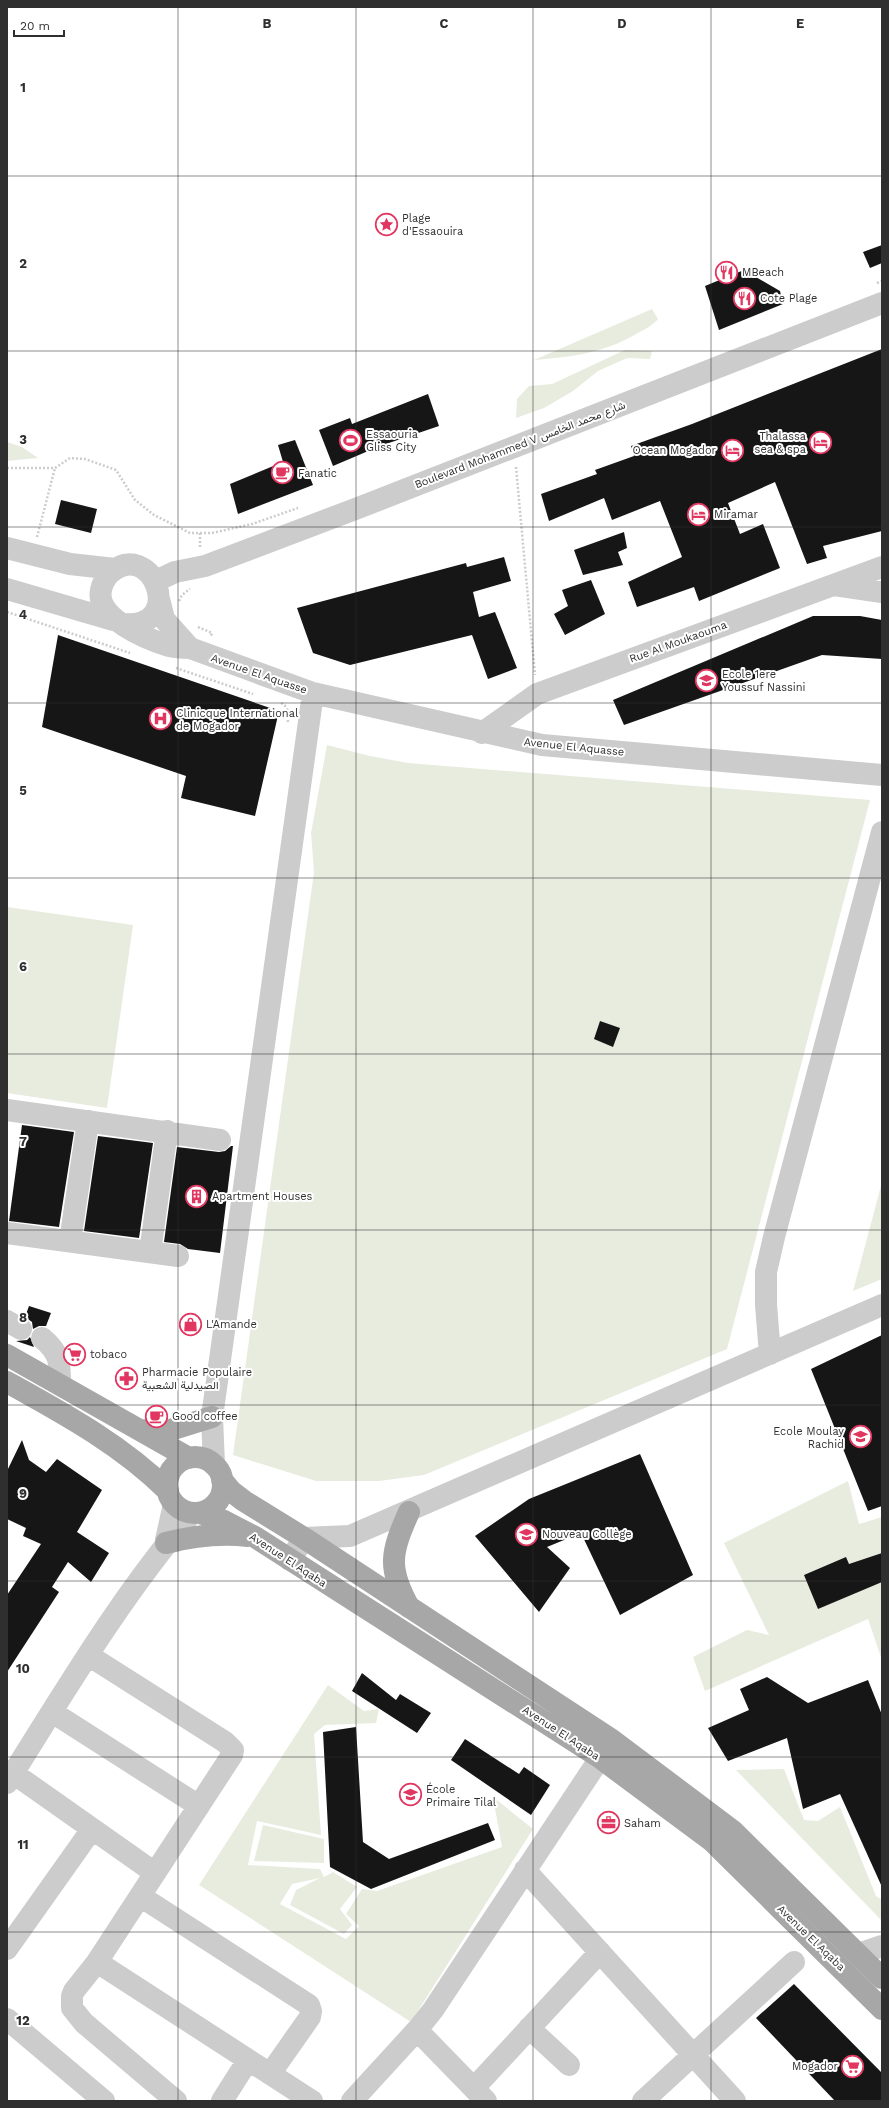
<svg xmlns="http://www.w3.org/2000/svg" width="889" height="2108" font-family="'Work Sans',Vazirmatn,sans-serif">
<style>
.green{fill:#e8ecde}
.building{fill:#161616}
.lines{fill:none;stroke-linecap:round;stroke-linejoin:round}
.path{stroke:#ccc;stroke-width:2.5;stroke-dasharray:2 2;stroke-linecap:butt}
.minor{stroke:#ccc;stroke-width:22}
.major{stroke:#a7a7a7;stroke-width:22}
.grid{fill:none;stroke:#2f2f2f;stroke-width:1;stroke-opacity:0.55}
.labels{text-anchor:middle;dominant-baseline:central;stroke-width:4;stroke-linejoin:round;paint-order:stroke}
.poi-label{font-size:11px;fill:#2f2f2f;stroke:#fff;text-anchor:start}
.street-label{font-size:11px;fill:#2f2f2f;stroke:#fff}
.grid-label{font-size:13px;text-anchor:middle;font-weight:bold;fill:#2f2f2f;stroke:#fff;stroke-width:4;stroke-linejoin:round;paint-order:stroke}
</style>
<rect width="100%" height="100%" fill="#fff"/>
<!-- green -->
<path class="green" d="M 652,309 L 658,319 C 652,326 645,329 638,333 C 604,353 572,357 534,360 Z
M 625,350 L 652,351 L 650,359 L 627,358 L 598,371 L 573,391 L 544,408 L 516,418 L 517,399 L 529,386 L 552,384 Z
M 7,442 L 22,447 L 38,458 L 7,461 Z
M 327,745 L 370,756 L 408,763 L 870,800 L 727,1349 L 424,1475 L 379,1481 L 316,1481 L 233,1455 L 314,872 L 311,833 Z
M 7,907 L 133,925 L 107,1108 L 7,1093 Z
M 882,1182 L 882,1279 L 853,1291 Z
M 848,1481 L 859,1524 L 882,1517 L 882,1660 L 868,1619 L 705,1691 L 693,1657 L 747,1630 L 769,1635 L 724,1543 Z
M 328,1685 L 364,1711 L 379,1709 L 376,1723 L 325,1725 L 314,1734 L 321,1835 L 257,1821 L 248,1865 L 320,1869 L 324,1877 L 333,1872 L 357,1887 L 340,1909 L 352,1925 L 344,1934 L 290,1905 L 296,1890 L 320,1878 L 292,1884 L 280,1904 L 346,1939 L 359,1926 L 346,1914 L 362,1889 L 377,1891 L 502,1847 L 493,1797 L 533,1829 L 411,2022 L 199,1885 Z
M 784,1769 L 804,1820 L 818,1821 L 840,1807 L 876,1896 L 882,1900 L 882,1921 L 736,1770 Z
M 263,1825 L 324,1839 L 324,1863 L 254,1861 Z"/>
<!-- building -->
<path class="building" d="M 882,245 L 882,263 L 870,268 L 863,252 Z
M 744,270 L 780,291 L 783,304 L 719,330 L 705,286 Z
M 882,349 L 882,531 L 823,546 L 827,558 L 807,564 L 775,482 L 728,503 L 740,534 L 763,524 L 780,568 L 699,601 L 694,587 L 637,607 L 628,582 L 682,557 L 660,501 L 612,520 L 604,498 L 549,521 L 541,494 L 597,474 L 595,470 L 634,456 L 631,446 L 692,424 Z
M 428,394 L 439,426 L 380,446 L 333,466 L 319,430 L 350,418 L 352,424 Z
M 295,440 L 313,485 L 238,514 L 230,484 L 283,462 L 278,445 Z
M 61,500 L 97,509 L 91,533 L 55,524 Z
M 624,532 L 627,548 L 618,552 L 623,565 L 583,575 L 574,550 Z
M 504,557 L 511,581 L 473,592 L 479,617 L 495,612 L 517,668 L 488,679 L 472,635 L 350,665 L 313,653 L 297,608 L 466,563 L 467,567 Z
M 591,580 L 605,614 L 565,635 L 554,614 L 568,606 L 562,590 Z
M 813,616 L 860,616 L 882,620 L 882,659 L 822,655 L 624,725 L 613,700 Z
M 58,635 L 279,711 L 255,816 L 181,798 L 186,776 L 42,727 Z
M 600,1021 L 620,1028 L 613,1047 L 594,1039 Z
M 22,1125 L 74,1132 L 59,1227 L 9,1221 Z
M 98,1136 L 153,1143 L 139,1238 L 84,1231 Z
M 231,1146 L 233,1146 L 220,1253 L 188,1249 L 180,1244 L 164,1242 L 177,1147 L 219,1152 L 225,1151 Z
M 29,1306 L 51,1313 L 46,1326 L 39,1326 L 33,1329 L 32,1322 L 25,1317 Z
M 882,1335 L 882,1506 L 868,1511 L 811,1369 Z
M 30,1337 L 34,1347 L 16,1341 L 27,1340 Z
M 22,1440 L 29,1460 L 46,1472 L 57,1459 L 102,1490 L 77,1532 L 109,1553 L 91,1582 L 68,1562 L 52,1587 L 59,1592 L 7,1672 L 7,1595 L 41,1544 L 23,1536 L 26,1528 L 7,1519 L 7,1471 Z
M 640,1454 L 693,1575 L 620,1615 L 581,1533 L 547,1547 L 570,1568 L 539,1612 L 475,1536 L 529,1499 Z
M 882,1553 L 882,1582 L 818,1609 L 804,1575 L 846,1557 L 849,1564 Z
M 362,1673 L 396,1700 L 400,1694 L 431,1713 L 417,1733 L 352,1691 Z
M 767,1677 L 808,1703 L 868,1680 L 882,1715 L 882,1887 L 840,1794 L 803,1809 L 787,1738 L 728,1761 L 708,1728 L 749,1710 L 740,1689 Z
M 356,1727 L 363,1842 L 389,1859 L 488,1823 L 495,1840 L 371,1889 L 330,1867 L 323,1732 Z
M 465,1739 L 519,1774 L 524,1767 L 550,1785 L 531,1815 L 451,1760 Z
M 794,1984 L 882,2073 L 882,2101 L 835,2101 L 756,2018 Z"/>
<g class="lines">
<!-- path -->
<path class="path" d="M 877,283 L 882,281
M 516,467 L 535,675
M 7,468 L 55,468 L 70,458 L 85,459 L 116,470 L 135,500 L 154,515 L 190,533 L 212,533 L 252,524 L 298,508
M 200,533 L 200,547
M 37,537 L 55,468
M 179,601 L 182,595 L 190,589
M 7,612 L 130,653
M 198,627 L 212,633 L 211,636
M 176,668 L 253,694
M 281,703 C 290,708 287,713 288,722"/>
<!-- minor -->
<path class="minor" d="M 7,548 L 70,564 L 115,569
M 156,581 L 175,572 L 205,566 L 358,508 L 882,303
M 834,585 L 882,592
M 7,589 L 113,620
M 159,599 L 164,619 L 190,648
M 123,624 C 189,629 151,535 109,574 C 105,579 102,584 101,590 C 95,618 147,639 169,646 C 176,648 183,648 190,648 L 313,693 L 542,745 L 882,775
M 482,733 L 537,694 L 882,567
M 7,1110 L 220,1140
M 7,1233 L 178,1256
M 70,1241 L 88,1121
M 150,1252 L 167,1131
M 7,1321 L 21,1329
M 42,1338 C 60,1353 60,1362 60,1384
M 770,1354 L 766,1305 L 766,1272 L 774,1237 L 882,832
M 214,1465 L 212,1417 L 313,693
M 166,1540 L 174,1504
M 290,1560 L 304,1538 L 350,1536 L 882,1305
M 88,1655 L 225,1742 L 233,1750 L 232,1755 L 97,1962 L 74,1991 L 72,1996 L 72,2008 L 84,2023 L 176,2101
M 52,1712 L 199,1806
M 13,1773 L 155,1873
M 7,1783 C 65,1691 121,1596 192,1513
M 525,1870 L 735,2101
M 140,1896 L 309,2005 L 311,2011 L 310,2017 L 270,2074
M 7,1949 L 92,1829
M 841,1960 L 882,1946
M 97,1962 L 312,2101
M 7,2019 L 104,2101
M 529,2028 L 569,2065
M 417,2030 L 486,2101
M 474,2088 L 600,1952
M 222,2101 L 248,2060
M 352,2101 L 417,2030 L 433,2010 L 610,1743
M 643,2101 L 794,1962"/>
<!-- major -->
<path class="major" d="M 7,1355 L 189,1458
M 7,1382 C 63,1413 122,1445 168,1491
M 141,1430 L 167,1431 L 212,1417
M167 1485a28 28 0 1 1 56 0a28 28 0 1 1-56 0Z
M 222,1480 L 231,1491 L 244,1501 L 304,1538 L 612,1740 L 733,1831 L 882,1978
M 409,1512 C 391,1552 387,1568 409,1607
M 200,1513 L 224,1521 L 255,1537 L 599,1757 L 712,1841 L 882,2009
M 166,1543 C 193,1536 220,1533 248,1536"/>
</g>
<!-- grid -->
<path class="grid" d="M 178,7 L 178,2101M 356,7 L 356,2101M 533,7 L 533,2101M 711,7 L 711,2101M 7,176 L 882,176M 7,351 L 882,351M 7,527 L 882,527M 7,703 L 882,703M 7,878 L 882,878M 7,1054 L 882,1054M 7,1230 L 882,1230M 7,1405 L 882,1405M 7,1581 L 882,1581M 7,1757 L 882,1757M 7,1932 L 882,1932"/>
<!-- icons -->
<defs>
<symbol id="sight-ring" viewBox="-11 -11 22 22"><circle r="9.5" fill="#fff" stroke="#e13660" stroke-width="1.5"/><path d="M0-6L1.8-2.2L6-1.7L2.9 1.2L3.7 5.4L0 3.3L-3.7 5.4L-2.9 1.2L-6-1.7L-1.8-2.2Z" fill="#e13660"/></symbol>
<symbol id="restaurant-ring" viewBox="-11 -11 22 22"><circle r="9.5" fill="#fff" stroke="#e13660" stroke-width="1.5"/><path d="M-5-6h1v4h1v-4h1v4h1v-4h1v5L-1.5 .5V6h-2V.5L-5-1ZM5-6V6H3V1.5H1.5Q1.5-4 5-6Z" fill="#e13660"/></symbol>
<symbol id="stadium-ring" viewBox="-11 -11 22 22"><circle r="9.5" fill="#fff" stroke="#e13660" stroke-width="1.5"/><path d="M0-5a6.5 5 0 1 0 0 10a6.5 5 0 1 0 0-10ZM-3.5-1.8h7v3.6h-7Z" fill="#e13660"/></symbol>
<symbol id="hotel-ring" viewBox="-11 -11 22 22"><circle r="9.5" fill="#fff" stroke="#e13660" stroke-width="1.5"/><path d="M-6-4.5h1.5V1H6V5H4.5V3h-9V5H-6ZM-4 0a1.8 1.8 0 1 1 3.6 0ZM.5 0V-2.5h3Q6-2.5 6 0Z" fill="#e13660"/></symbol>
<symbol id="cafe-ring" viewBox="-11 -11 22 22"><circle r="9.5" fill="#fff" stroke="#e13660" stroke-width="1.5"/><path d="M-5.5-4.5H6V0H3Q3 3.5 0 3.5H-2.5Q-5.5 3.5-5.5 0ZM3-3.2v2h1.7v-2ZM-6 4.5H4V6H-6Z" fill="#e13660"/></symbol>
<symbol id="school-ring" viewBox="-11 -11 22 22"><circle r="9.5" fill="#fff" stroke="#e13660" stroke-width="1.5"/><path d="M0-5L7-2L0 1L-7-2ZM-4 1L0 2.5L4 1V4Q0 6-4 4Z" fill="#e13660"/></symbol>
<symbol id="hospital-ring" viewBox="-11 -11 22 22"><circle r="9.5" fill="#fff" stroke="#e13660" stroke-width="1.5"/><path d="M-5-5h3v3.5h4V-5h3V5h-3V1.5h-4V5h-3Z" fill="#e13660"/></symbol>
<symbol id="building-ring" viewBox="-11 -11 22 22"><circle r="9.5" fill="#fff" stroke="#e13660" stroke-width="1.5"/><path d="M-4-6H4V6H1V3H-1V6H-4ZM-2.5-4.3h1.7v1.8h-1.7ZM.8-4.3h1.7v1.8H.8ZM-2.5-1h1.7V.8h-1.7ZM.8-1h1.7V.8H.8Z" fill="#e13660"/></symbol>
<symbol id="shop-ring" viewBox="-11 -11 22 22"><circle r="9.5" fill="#fff" stroke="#e13660" stroke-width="1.5"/><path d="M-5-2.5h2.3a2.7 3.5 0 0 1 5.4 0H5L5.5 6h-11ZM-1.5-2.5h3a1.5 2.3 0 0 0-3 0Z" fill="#e13660"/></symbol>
<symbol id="supermarket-ring" viewBox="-11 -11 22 22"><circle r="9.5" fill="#fff" stroke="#e13660" stroke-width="1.5"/><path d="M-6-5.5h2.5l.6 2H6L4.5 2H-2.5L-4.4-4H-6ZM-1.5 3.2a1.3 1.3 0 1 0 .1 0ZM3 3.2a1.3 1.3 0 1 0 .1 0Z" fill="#e13660"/></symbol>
<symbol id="pharmacy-ring" viewBox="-11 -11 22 22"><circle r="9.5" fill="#fff" stroke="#e13660" stroke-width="1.5"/><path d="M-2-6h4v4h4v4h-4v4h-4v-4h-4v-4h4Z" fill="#e13660"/></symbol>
<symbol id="office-ring" viewBox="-11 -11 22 22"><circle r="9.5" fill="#fff" stroke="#e13660" stroke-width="1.5"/><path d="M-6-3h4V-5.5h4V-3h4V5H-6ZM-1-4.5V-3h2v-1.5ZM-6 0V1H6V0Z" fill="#e13660"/></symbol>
</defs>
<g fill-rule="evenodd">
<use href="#sight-ring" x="374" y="212" width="25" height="25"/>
<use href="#restaurant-ring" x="714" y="260" width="25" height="25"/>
<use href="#restaurant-ring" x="732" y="286" width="25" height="25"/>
<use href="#stadium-ring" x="338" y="428" width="25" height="25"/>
<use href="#hotel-ring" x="808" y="430" width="25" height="25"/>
<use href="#hotel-ring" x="720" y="438" width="25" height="25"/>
<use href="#cafe-ring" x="270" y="460" width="25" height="25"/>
<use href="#hotel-ring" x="686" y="502" width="25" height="25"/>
<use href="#school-ring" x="694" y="668" width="25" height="25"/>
<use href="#hospital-ring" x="148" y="706" width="25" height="25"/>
<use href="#building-ring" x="184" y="1184" width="25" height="25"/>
<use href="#shop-ring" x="178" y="1312" width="25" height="25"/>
<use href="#supermarket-ring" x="62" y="1342" width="25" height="25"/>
<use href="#pharmacy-ring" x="114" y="1366" width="25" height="25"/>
<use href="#cafe-ring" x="144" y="1404" width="25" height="25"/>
<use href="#school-ring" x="848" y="1424" width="25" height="25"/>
<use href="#school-ring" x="514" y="1522" width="25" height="25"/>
<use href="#school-ring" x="398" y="1782" width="25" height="25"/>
<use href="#office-ring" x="596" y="1810" width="25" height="25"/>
<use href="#supermarket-ring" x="840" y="2054" width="25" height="25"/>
</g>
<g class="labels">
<!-- poi labels -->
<g class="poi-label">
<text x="402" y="218">Plage<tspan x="402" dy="13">d'Essaouira</tspan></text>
<text x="742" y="272">MBeach</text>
<text x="760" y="298">Cote Plage</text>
<text x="366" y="434">Essaouria<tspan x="366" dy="13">Gliss City</tspan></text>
<text x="806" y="436" text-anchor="end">Thalassa<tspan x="806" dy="13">sea &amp; spa</tspan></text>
<text x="716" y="450" text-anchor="end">Ocean Mogador</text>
<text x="298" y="473">Fanatic</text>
<text x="714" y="514">Miramar</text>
<text x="722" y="674">Ecole 1ere<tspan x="722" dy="13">Youssuf Nassini</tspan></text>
<text x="176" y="713">Clinicque International<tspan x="176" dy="13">de Mogador</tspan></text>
<text x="212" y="1196">Apartment Houses</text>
<text x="206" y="1324">L'Amande</text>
<text x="90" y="1354">tobaco</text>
<text x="142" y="1372">Pharmacie Populaire<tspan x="142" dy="13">الصيدلية الشعبية</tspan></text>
<text x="172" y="1416">Good coffee</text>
<text x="844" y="1431" text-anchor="end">Ecole Moulay<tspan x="844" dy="13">Rachid</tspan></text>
<text x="542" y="1534">Nouveau Collège</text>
<text x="426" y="1789">École<tspan x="426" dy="13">Primaire Tilal</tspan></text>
<text x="624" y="1823">Saham</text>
<text x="838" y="2066" text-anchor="end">Mogador</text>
</g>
<!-- street labels -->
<g class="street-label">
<text transform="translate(520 445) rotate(-21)">Boulevard Mohammed V شارع محمد الخامس</text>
<text transform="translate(678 642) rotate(-20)">Rue Al Moukaouma</text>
<text transform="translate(259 674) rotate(19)">Avenue El Aquasse</text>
<text transform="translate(574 747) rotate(6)">Avenue El Aquasse</text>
<text transform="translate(288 1560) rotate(33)">Avenue El Aqaba</text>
<text transform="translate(561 1733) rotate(33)">Avenue El Aqaba</text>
<text transform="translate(811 1938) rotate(44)">Avenue El Aqaba</text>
</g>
</g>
<g class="grid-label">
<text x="267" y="28">B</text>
<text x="444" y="28">C</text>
<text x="622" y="28">D</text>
<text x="800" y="28">E</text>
<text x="23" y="92">1</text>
<text x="23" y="268">2</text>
<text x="23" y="444">3</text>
<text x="23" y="619">4</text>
<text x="23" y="795">5</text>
<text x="23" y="971">6</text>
<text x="23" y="1146">7</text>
<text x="23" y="1322">8</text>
<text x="23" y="1498">9</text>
<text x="23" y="1673">10</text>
<text x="23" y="1849">11</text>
<text x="23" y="2025">12</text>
</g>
<!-- border -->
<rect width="889" height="2108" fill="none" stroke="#2f2f2f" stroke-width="16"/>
<!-- scale -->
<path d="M14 30v6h50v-6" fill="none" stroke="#2f2f2f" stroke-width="2"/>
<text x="20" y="30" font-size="12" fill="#2f2f2f" stroke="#ffffff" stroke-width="3" paint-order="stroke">20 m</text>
</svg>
